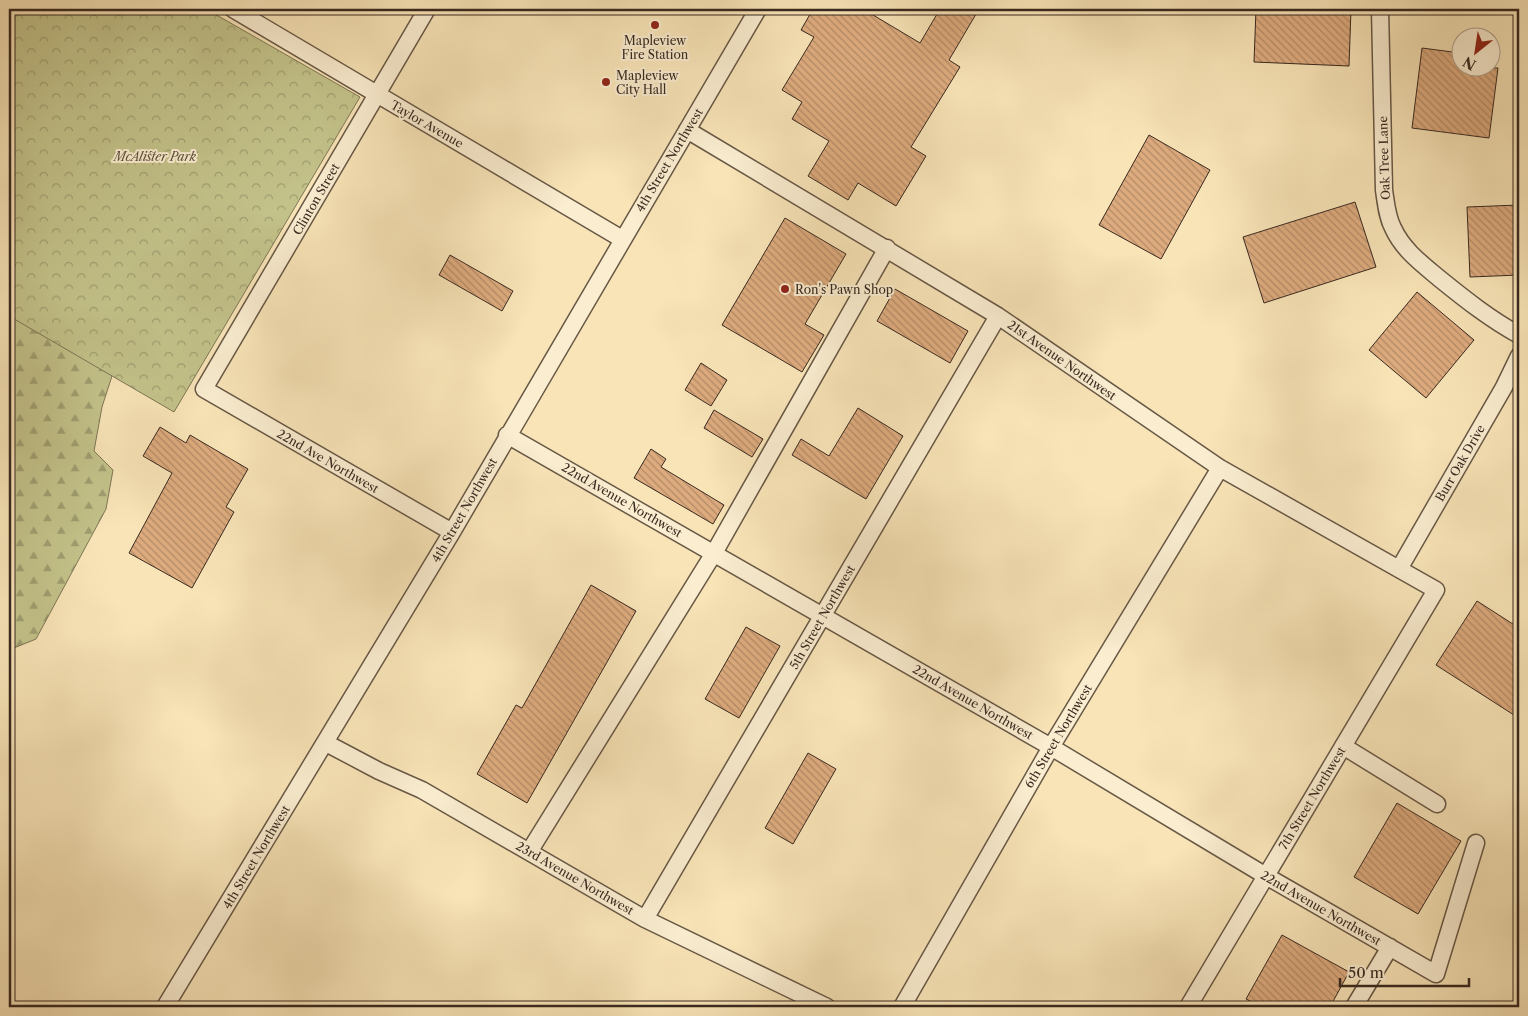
<svg xmlns="http://www.w3.org/2000/svg" width="1528" height="1016" font-family="'Libre Caslon Text',serif">
<style>
.forest{fill:url(#forest-firs);stroke:#7e7655}
.park{fill:url(#park-crowns);stroke:#7e7655}
.building{fill:url(#building-back-hatch);stroke:#382920}
.lines{fill:none;stroke-linecap:round;stroke-linejoin:round}
.minor-casing{stroke:#685846;stroke-width:19}
.minor{stroke:#faedd0;stroke-width:16}
.poi-dot{fill:#8f2418;stroke:#faedd0;stroke-width:2}
.labels{text-anchor:middle;dominant-baseline:central;stroke-width:4;stroke-linejoin:round;paint-order:stroke}
.poi-label{font-size:12px;fill:#382920;stroke:#faedd0;text-anchor:start}
.street-label{font-size:12px;fill:#382920;stroke:#faedd0}
.park-label{font-size:12px;font-style:italic;fill:#5b4f3a;stroke:#faedd0}
</style>
<defs>
<pattern id="forest-firs" width="22" height="20" patternUnits="userSpaceOnUse" patternTransform="scale(1.25)"><rect width="22" height="20" fill="#c3c28a"/><path d="M5 1l3.5 6h-7zM16 11l3.5 6h-7z" fill="#9f9e70"/></pattern>
<pattern id="park-crowns" width="20" height="18" patternUnits="userSpaceOnUse" patternTransform="scale(1.25)"><rect width="20" height="18" fill="#c3c28a"/><path d="M2 6a3 3 0 1 1 6 0M12 15a3 3 0 1 1 6 0" fill="none" stroke="#9f9e70"/></pattern>
<pattern id="building-back-hatch" width="6" height="6" patternUnits="userSpaceOnUse" patternTransform="scale(1.25)"><rect width="6" height="6" fill="#ddab7e"/><path d="M-1 5l2 2M0 0l6 6M5-1l2 2" fill="none" stroke="#b48b67"/></pattern>
</defs>
<rect width="100%" height="100%" fill="#f8e4b7"/>
<filter id="stains"><feTurbulence type="fractalNoise" baseFrequency=".004" numOctaves="4"/><feColorMatrix values="0 0 0 0 .2 0 0 0 0 .09 0 0 0 0 .02 0 0 0 .5 -.17"/></filter>
<radialGradient id="worn" r=".72"><stop offset=".6" stop-color="#630" stop-opacity="0"/><stop offset="1" stop-color="#630" stop-opacity=".3"/></radialGradient>
<!-- forest -->
<path class="forest" d="M 9,254 L 112,376 L 102,407 L 94,451 L 113,470 L 106,509 L 36,639 L 9,650 Z"/>
<!-- park -->
<path class="park" d="M 9,9 L 206,9 L 360,97 L 174,412 L 9,316 Z"/>
<!-- building -->
<path class="building" d="M 813,9 L 863,9 L 920,43 L 940,9 L 979,9 L 949,60 L 960,67 L 911,147 L 926,156 L 896,206 L 858,183 L 848,200 L 808,176 L 829,141 L 792,119 L 802,102 L 782,90 L 814,37 L 801,30 Z
M 1256,9 L 1351,9 L 1349,66 L 1254,62 Z
M 1422,48 L 1460,53 L 1460,68 L 1498,68 L 1489,138 L 1412,128 Z
M 1149,135 L 1210,170 L 1161,259 L 1099,225 Z
M 1355,202 L 1376,267 L 1264,303 L 1243,237 Z
M 1519,205 L 1519,275 L 1470,277 L 1467,207 Z
M 785,218 L 846,254 L 805,324 L 824,335 L 802,372 L 722,325 Z
M 450,255 L 513,291 L 502,311 L 439,275 Z
M 895,289 L 968,331 L 950,363 L 877,321 Z
M 1417,292 L 1474,340 L 1426,398 L 1369,350 Z
M 701,363 L 727,380 L 711,406 L 685,390 Z
M 858,408 L 903,436 L 866,499 L 792,455 L 801,439 L 829,456 Z
M 714,410 L 763,439 L 752,457 L 704,428 Z
M 160,427 L 186,443 L 190,435 L 248,469 L 226,507 L 234,512 L 192,588 L 129,553 L 172,473 L 143,456 Z
M 651,449 L 666,459 L 661,467 L 724,505 L 713,524 L 634,478 Z
M 591,585 L 636,611 L 527,803 L 477,774 L 516,705 L 522,708 Z
M 1477,601 L 1519,628 L 1519,707 L 1514,715 L 1436,665 Z
M 746,627 L 780,646 L 739,718 L 705,699 Z
M 808,753 L 836,769 L 793,844 L 765,828 Z
M 1397,803 L 1461,841 L 1418,914 L 1354,877 Z
M 1282,935 L 1349,972 L 1330,1007 L 1262,1007 L 1246,999 Z"/>
<g class="lines">
<defs>
<path id="minor" d="M 233,9 L 622,239
M 427,9 L 204,389 L 452,532
M 1380,9 L 1384,190 C 1386,203 1387,217 1393,228 C 1403,250 1422,264 1440,279 C 1466,300 1490,319 1519,335
M 687,130 L 998,316 L 1220,468 L 1436,590 L 1188,1007
M 507,435 L 1051,747 L 1266,876 L 1436,974 L 1476,843
M 1399,569 L 1504,387 L 1519,356
M 326,743 L 379,771 L 422,790 L 645,919 L 827,1007
M 1343,746 L 1437,804
M 529,852 L 714,553 L 887,248
M 645,919 L 998,316
M 165,1007 L 452,532 L 758,9
M 902,1007 L 1051,747 L 1220,468
M 1354,1007 L 1390,947"/>
</defs>
<!-- minor casing -->
<use href="#minor" class="minor-casing"/>
<!-- minor -->
<use href="#minor" class="minor"/>
</g>
<!-- markers -->
<g class="poi-dot">
<circle cx="655" cy="25" r="5"/>
<circle cx="606" cy="82" r="5"/>
<circle cx="785" cy="289" r="5"/>
</g>
<g class="labels">
<!-- poi labels -->
<g class="poi-label">
<text x="655" y="40" text-anchor="middle">Mapleview<tspan x="655" dy="14">Fire Station</tspan></text>
<text x="616" y="75">Mapleview<tspan x="616" dy="14">City Hall</tspan></text>
<text x="795" y="289">Ron's Pawn Shop</text>
</g>
<!-- street labels -->
<g class="street-label">
<text transform="translate(427 124) rotate(30)">Taylor Avenue</text>
<text transform="translate(1384 158) rotate(-92)">Oak Tree Lane</text>
<text transform="translate(669 160) rotate(-59)">4th Street Northwest</text>
<text transform="translate(316 199) rotate(-60)">Clinton Street</text>
<text transform="translate(1062 360) rotate(35)">21st Avenue Northwest</text>
<text transform="translate(328 461) rotate(30)">22nd Ave Northwest</text>
<text transform="translate(1460 463) rotate(-60)">Burr Oak Drive</text>
<text transform="translate(622 500) rotate(30)">22nd Avenue Northwest</text>
<text transform="translate(464 510) rotate(-60)">4th Street Northwest</text>
<text transform="translate(822 617) rotate(-60)">5th Street Northwest</text>
<text transform="translate(973 702) rotate(30)">22nd Avenue Northwest</text>
<text transform="translate(1058 736) rotate(-59)">6th Street Northwest</text>
<text transform="translate(1312 798) rotate(-59)">7th Street Northwest</text>
<text transform="translate(256 857) rotate(-59)">4th Street Northwest</text>
<text transform="translate(575 878) rotate(30)">23rd Avenue Northwest</text>
<text transform="translate(1321 908) rotate(30)">22nd Avenue Northwest</text>
</g>
<!-- park labels -->
<g class="park-label">
<text x="155" y="156">McAlister Park</text>
</g>
</g>
<!-- margin -->
<rect width="1528" height="1016" fill="none" stroke="#f8e4b7" stroke-width="30"/>
<rect x="10" y="10" width="1508" height="996" fill="none" stroke="#382920" stroke-width="2.5"/>
<rect x="15" y="15" width="1498" height="986" fill="none" stroke="#382920"/>
<!-- north arrow -->
<g transform="translate(1476 52) rotate(210)"><circle r="24" fill="#faedd0" stroke="#ac9f8a"/>
<path d="M0-4L9 19L0 12L-9 19Z" fill="#8f2418"/>
<text y="-8" font-size="14" font-weight="bold" text-anchor="middle" fill="#382920">N</text>
</g>
<!-- scale -->
<path d="M1340 978v8h129v-8" fill="none" stroke="#382920" stroke-width="2.5"/>
<text x="1348" y="978" font-size="15" fill="#382920" stroke="#faedd0" stroke-width="4" paint-order="stroke">50 m</text>
<rect width="100%" height="100%" filter="url(#stains)"/>
<rect width="100%" height="100%" fill="url(#worn)"/>
</svg>
